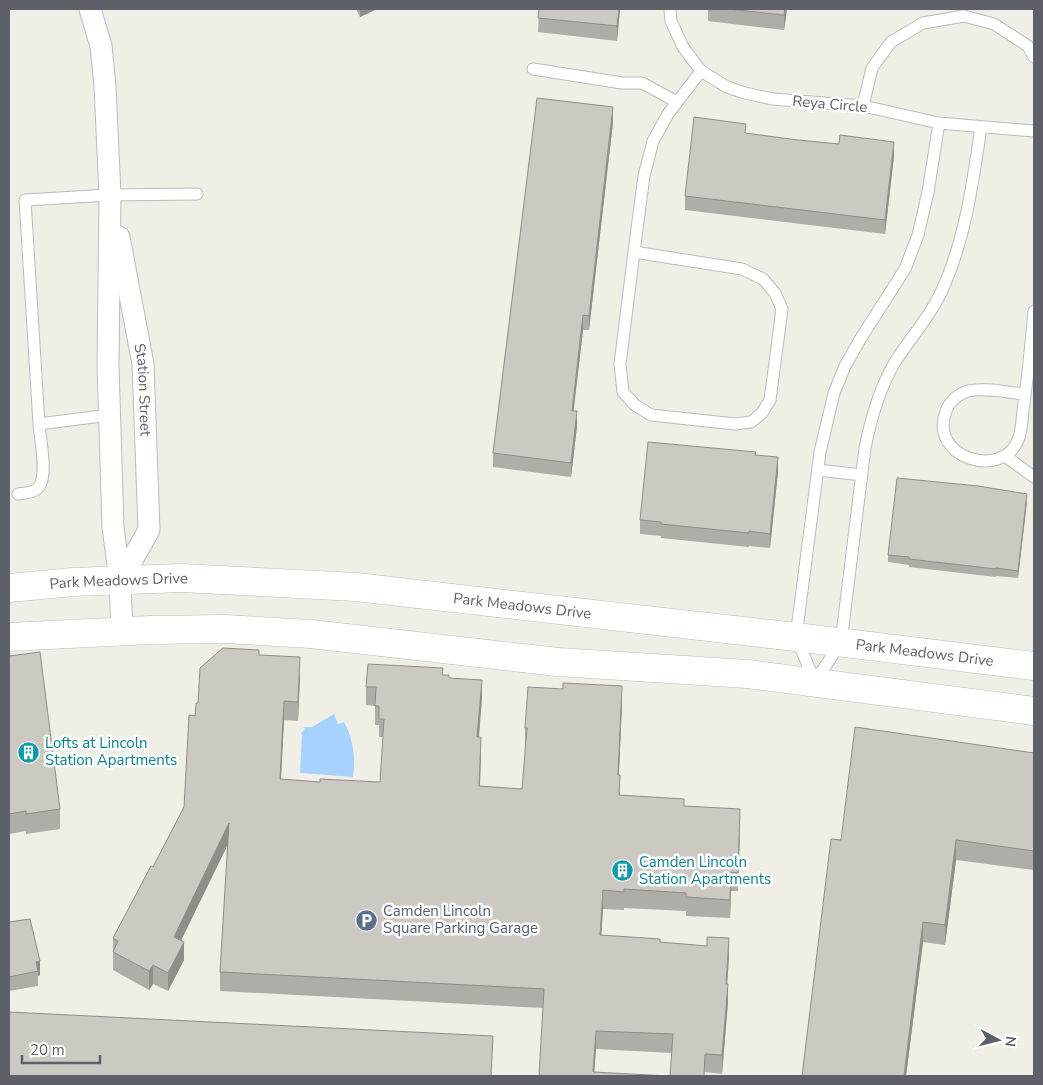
<svg xmlns="http://www.w3.org/2000/svg" width="1043" height="1085" font-family="'Nunito Sans',sans-serif">
<style>
.water{fill:#a7d2ff}
.lines{fill:none;stroke-linecap:round;stroke-linejoin:round}
.lane-casing{stroke:#b9bbc0;stroke-width:13}
.street-casing{stroke:#b9bbc0;stroke-width:23}
.secondary-casing{stroke:#b9bcc2;stroke-width:29}
.lane{stroke:#fff;stroke-width:11}
.street{stroke:#fff;stroke-width:21}
.secondary{stroke:#fff;stroke-width:28}
.wall{fill:#afada8}
.shaded-wall{fill:#8f8d88}
.building{fill:#ccc9c3;stroke:#8f8d88}
.labels{text-anchor:middle;dominant-baseline:central;stroke-width:5;stroke-linejoin:round;paint-order:stroke}
.street-label{font-size:15px;fill:#5e6167;stroke:#fff}
.culture-label{font-size:15px;fill:#0d838f;stroke:#fff;text-anchor:start}
.service-label{font-size:15px;fill:#4e5e75;stroke:#fff;text-anchor:start}
</style>
<rect width="100%" height="100%" fill="#f0efe6"/>
<!-- water -->
<path class="water" d="M 334,714 L 338,724 L 344,722 C 353,738 356,759 353,777 L 300,773 L 302,735 L 301,733 L 305,729 L 303,727 L 312,727 Z"/>
<g class="lines">
<defs>
<path id="lane" d="M 670,9 L 671,21 L 683,47 L 701,71 L 727,87 L 745,93 L 773,99 L 863,106 L 939,123 L 1034,131
M 533,69 L 622,83 L 642,83 L 677,102
M 863,106 L 872,68 L 891,42 L 923,23 L 964,16 L 994,24 L 1028,46 L 1034,57
M 939,123 L 928,192 L 918,235 L 905,269 L 861,338 L 845,366 L 834,393 L 820,452 L 796,637 L 815,682 L 841,642 L 865,448 C 871,418 879,389 895,362 C 911,337 932,314 944,286 C 966,235 973,181 981,127
M 634,252 L 742,269 L 763,279 L 775,293 L 782,309 L 770,400 L 762,413 L 751,422 L 735,424 L 651,415 L 635,405 L 623,392 L 620,364 L 634,252 L 644,176 L 653,141 L 668,114 L 701,71
M 1025,394 C 1009,393 984,387 968,391 C 958,394 949,402 946,411 C 928,458 1002,480 1018,440 C 1022,431 1022,419 1023,410 C 1028,377 1031,344 1034,311
M 39,424 L 25,200 L 110,195 L 197,194
M 1005,456 L 1034,477
M 818,470 L 862,475
M 18,494 C 24,493 32,493 37,489 C 49,479 40,439 39,424 L 109,415"/>
<g id="street">
<path d="M 90,9 L 101,46 L 105,86 L 110,195 L 108,366 L 113,527 L 120,581 L 122,632"/>
<path id="s1" d="M 119,237 L 143,364 L 149,530 L 120,581"/>
</g>
<g id="secondary">
<path id="s2" d="M 9,588 L 73,582 L 182,578 L 356,587 L 796,637 L 1034,666"/>
<path d="M 9,637 L 150,630 L 225,629 L 311,634 L 558,662 L 748,674 L 1034,711"/>
</g>
</defs>
<!-- lane casing -->
<use href="#lane" class="lane-casing"/>
<!-- street casing -->
<use href="#street" class="street-casing"/>
<!-- secondary casing -->
<use href="#secondary" class="secondary-casing"/>
<!-- lane -->
<use href="#lane" class="lane"/>
<!-- street -->
<use href="#street" class="street"/>
<!-- secondary -->
<use href="#secondary" class="secondary"/>
</g>
<!-- wall -->
<path class="wall" d="M 356,9 L 377,9 L 360,17 Z
M 539,9 L 620,9 L 617,41 L 538,32 Z
M 708,9 L 787,9 L 784,30 L 708,21 Z
M 613,122 L 589,330 L 583,330 L 573,411 L 577,426 L 571,477 L 493,467 L 493,453 Z
M 746,133 L 894,156 L 885,234 L 685,210 L 685,196 Z
M 756,455 L 778,472 L 770,548 L 749,546 L 749,547 L 661,538 L 661,536 L 640,534 L 640,520 Z
M 1027,501 L 1018,578 L 996,576 L 996,577 L 909,567 L 909,565 L 888,562 L 888,555 Z
M 259,655 L 300,676 L 298,721 L 284,720 L 281,779 L 320,782 L 380,782 L 383,737 L 379,737 L 379,725 L 375,725 L 375,706 L 366,705 L 366,687 L 443,675 L 449,678 L 482,698 L 479,737 L 481,755 L 480,786 L 522,789 L 526,746 L 525,746 L 525,728 L 622,704 L 619,775 L 620,795 L 684,806 L 740,828 L 738,891 L 731,891 L 730,918 L 686,916 L 686,911 L 624,908 L 624,910 L 603,909 L 601,936 L 660,942 L 729,957 L 727,984 L 728,1002 L 722,1074 L 705,1072 L 672,1053 L 596,1049 L 594,1072 L 539,1076 L 543,1008 L 220,991 L 220,972 L 228,844 L 181,940 L 184,960 L 168,991 L 153,984 L 149,990 L 113,970 L 113,938 L 153,867 L 184,807 L 195,716 L 198,703 Z
M 9,656 L 60,809 L 60,829 L 26,834 L 26,831 L 9,834 Z
M 1034,753 L 1034,870 L 956,860 L 945,945 L 923,942 L 906,1076 L 802,1076 L 841,840 Z
M 30,919 L 40,975 L 38,976 L 38,986 L 9,991 L 9,922 Z"/>
<!-- shaded-wall -->
<path class="shaded-wall" d="M 360,9 L 377,9 L 360,17 Z
M 619,9 L 620,9 L 617,41 L 617,26 Z
M 785,9 L 787,9 L 784,30 L 784,15 Z
M 613,107 L 613,122 L 589,330 L 589,316 Z
M 894,142 L 894,156 L 885,234 L 885,220 Z
M 583,315 L 583,330 L 572,425 L 572,411 Z
M 577,411 L 577,426 L 571,477 L 571,463 Z
M 778,457 L 778,472 L 770,548 L 770,534 Z
M 1027,494 L 1027,501 L 1018,578 L 1018,571 Z
M 300,657 L 300,676 L 298,721 L 298,702 Z
M 482,680 L 482,698 L 477,755 L 477,737 Z
M 622,686 L 622,704 L 618,793 L 618,775 Z
M 284,701 L 284,720 L 280,798 L 280,779 Z
M 481,737 L 481,755 L 479,805 L 479,786 Z
M 740,809 L 740,828 L 738,891 L 738,873 Z
M 229,823 L 229,842 L 174,955 L 174,937 Z
M 956,840 L 956,860 L 945,945 L 945,925 Z
M 731,872 L 731,891 L 730,918 L 730,900 Z
M 603,890 L 603,909 L 600,954 L 600,935 Z
M 923,922 L 923,942 L 906,1076 L 904,1076 Z
M 729,938 L 729,957 L 726,1002 L 726,984 Z
M 184,942 L 184,960 L 168,991 L 168,973 Z
M 40,961 L 40,975 L 38,976 L 38,971 L 36,962 Z
M 153,965 L 153,984 L 149,990 L 149,971 Z
M 728,984 L 728,1002 L 722,1074 L 722,1055 Z
M 596,1031 L 596,1049 L 594,1076 L 593,1072 Z"/>
<!-- building -->
<path class="building" d="M 539,9 L 619,9 L 617,26 L 538,18 Z
M 728,9 L 785,9 L 784,15 Z
M 537,98 L 613,107 L 589,316 L 583,315 L 572,411 L 577,411 L 571,463 L 493,453 Z
M 694,117 L 746,124 L 745,133 L 798,140 L 839,144 L 840,135 L 894,142 L 885,220 L 685,196 Z
M 648,442 L 756,452 L 755,455 L 778,457 L 770,534 L 749,531 L 749,533 L 661,524 L 661,522 L 640,520 Z
M 897,478 L 978,486 L 1027,494 L 1018,571 L 996,568 L 996,569 L 909,559 L 909,557 L 888,555 Z
M 223,648 L 259,650 L 259,655 L 300,657 L 298,702 L 284,701 L 280,779 L 320,782 L 320,779 L 380,782 L 384,719 L 379,719 L 379,706 L 375,706 L 376,687 L 366,687 L 368,664 L 443,668 L 442,675 L 449,675 L 449,678 L 482,680 L 477,737 L 481,737 L 479,786 L 522,789 L 527,728 L 525,728 L 528,687 L 563,689 L 563,683 L 622,686 L 618,775 L 620,775 L 619,795 L 684,799 L 684,806 L 740,809 L 738,873 L 731,872 L 730,900 L 686,897 L 686,893 L 624,889 L 624,892 L 603,890 L 600,935 L 660,939 L 660,942 L 707,946 L 707,937 L 729,938 L 726,984 L 728,984 L 722,1055 L 705,1054 L 704,1076 L 670,1076 L 673,1034 L 596,1031 L 593,1072 L 669,1076 L 539,1076 L 544,989 L 220,972 L 229,823 L 174,937 L 184,942 L 168,973 L 153,965 L 149,971 L 113,952 L 118,941 L 113,938 L 151,866 L 153,867 L 184,807 L 189,715 L 195,716 L 196,703 L 198,703 L 200,668 Z
M 40,652 L 60,809 L 26,814 L 26,811 L 9,814 L 9,656 Z
M 855,727 L 1034,753 L 1034,851 L 956,840 L 945,925 L 923,922 L 904,1076 L 802,1076 L 831,839 L 841,840 Z
M 30,919 L 40,961 L 36,962 L 38,971 L 9,977 L 9,922 Z
M 9,1012 L 493,1036 L 491,1076 L 9,1076 Z"/>
<!-- icons -->
<defs>
<symbol id="building-disc" viewBox="-11 -11 22 22"><circle r="9.5" fill="#0f9aa8" stroke="#fff"/><path d="M-4-6H4V6H1V3H-1V6H-4ZM-2.5-4.3h1.7v1.8h-1.7ZM.8-4.3h1.7v1.8H.8ZM-2.5-1h1.7V.8h-1.7ZM.8-1h1.7V.8H.8Z" fill="#fff"/></symbol>
<symbol id="parking-disc" viewBox="-11 -11 22 22"><circle r="9.5" fill="#5c6f8a" stroke="#fff"/><path d="M-3.5-5.5H1a3.5 3.5 0 0 1 0 7H-1V5.5H-3.5ZM-1-3.4V-.6H.8a1.4 1.4 0 0 0 0-2.8Z" fill="#fff"/></symbol>
</defs>
<g fill-rule="evenodd">
<use href="#building-disc" x="16" y="740" width="25" height="25"/>
<use href="#building-disc" x="610" y="858" width="25" height="25"/>
<use href="#parking-disc" x="354" y="908" width="25" height="25"/>
</g>
<g class="labels">
<!-- street labels -->
<g class="street-label">
<text transform="translate(830 104) rotate(5)">Reya Circle</text>
<text stroke="none"><textPath href="#s1" startOffset="155">Station Street</textPath></text>
<text stroke="none"><textPath href="#s2" startOffset="110">Park Meadows Drive</textPath></text>
<text stroke="none"><textPath href="#s2" startOffset="515">Park Meadows Drive</textPath></text>
<text stroke="none"><textPath href="#s2" startOffset="920">Park Meadows Drive</textPath></text>
</g>
<!-- culture labels -->
<g class="culture-label">
<text x="45" y="743">Lofts at Lincoln<tspan x="45" dy="17">Station Apartments</tspan></text>
<text x="639" y="862">Camden Lincoln<tspan x="639" dy="17">Station Apartments</tspan></text>
</g>
<!-- service labels -->
<g class="service-label">
<text x="383" y="911">Camden Lincoln<tspan x="383" dy="17">Square Parking Garage</tspan></text>
</g>
</g>
<!-- border -->
<rect width="1043" height="1085" fill="none" stroke="#5e6167" stroke-width="20"/>
<!-- north arrow -->
<g transform="translate(998 1040) rotate(97)" stroke="#ffffff" stroke-width="4" paint-order="stroke">
<path d="M0-4L9 19L0 12L-9 19Z" fill="#5e6167"/>
<text y="-8" font-size="14" font-weight="bold" text-anchor="middle" fill="#5e6167">N</text>
</g>
<!-- scale -->
<path d="M22 1055v8h78v-8" fill="none" stroke="#5e6167" stroke-width="2.5"/>
<text x="30" y="1055" font-size="15" fill="#5e6167" stroke="#ffffff" stroke-width="4" paint-order="stroke">20 m</text>
</svg>
